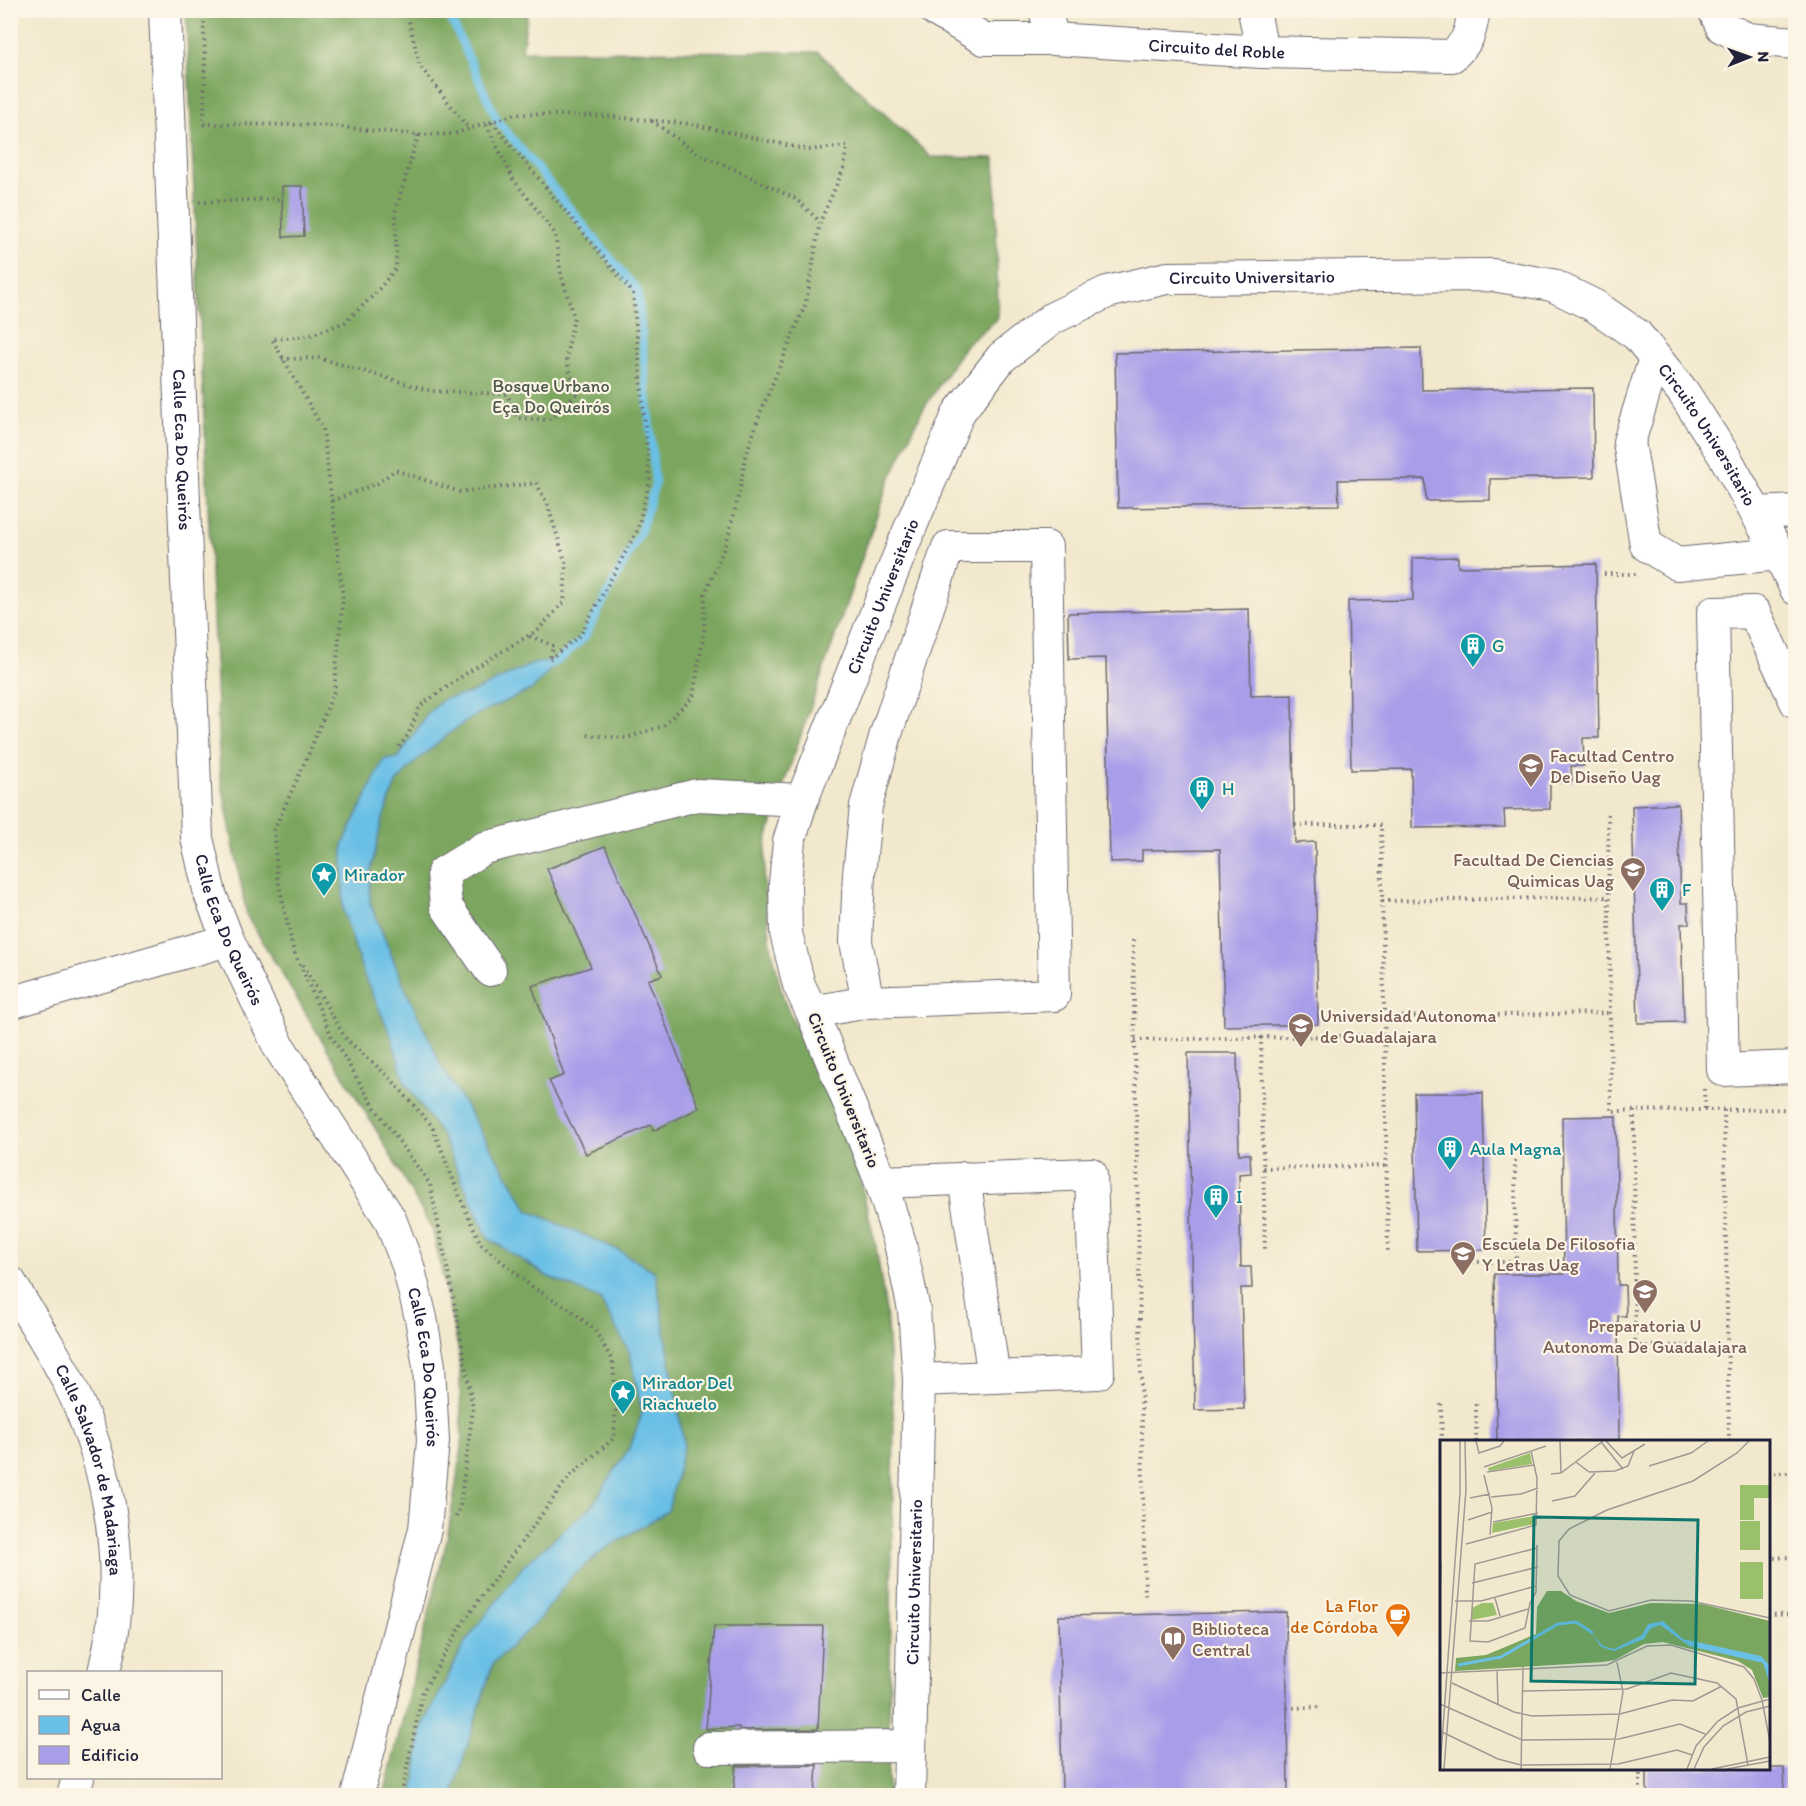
<svg xmlns="http://www.w3.org/2000/svg" width="1806" height="1806" font-family="Itim,sans-serif">
<style>
.forest{fill:#7ba65f;stroke:#4e644d;stroke-width:1.5}
.water{fill:#69bfe6;stroke:#467090;stroke-width:1.5}
.lines{fill:none;stroke-linecap:round;stroke-linejoin:round}
.stream{stroke:#69bfe6;stroke-width:8}
.building{fill:#a89de9}
.minor-casing{stroke:#6b676e;stroke-width:34}
.path{stroke:#6b676e;stroke-width:4;stroke-dasharray:1.5 4.5;stroke-linecap:butt}
.minor{stroke:#fff;stroke-width:32}
.labels{text-anchor:middle;dominant-baseline:central;stroke-width:4.5;stroke-linejoin:round;paint-order:stroke}
.street-label{font-size:18px;fill:#22223b;stroke:#fcf5e5}
.park-label{font-size:18px;fill:#4c594c;stroke:#fcf5e5}
.culture-label{font-size:18px;fill:#0d838f;stroke:#fcf5e5;text-anchor:start}
.education-label{font-size:18px;fill:#785e54;stroke:#fcf5e5;text-anchor:start}
.food-label{font-size:18px;fill:#c56008;stroke:#fcf5e5;text-anchor:end}
.inset-river{fill:none;stroke:#69bfe6;stroke-width:3}
.inset-road{fill:none;stroke:#9f9993;stroke-width:1.5}
.view{fill:#0f766e;fill-opacity:0.15;stroke:#0f766e;stroke-width:3}
.inset-edge{fill:none;stroke:#22223b;stroke-width:3}
</style>
<rect width="100%" height="100%" fill="#fcf5e5"/>
<filter id="ink" filterUnits="userSpaceOnUse"><feTurbulence type="fractalNoise" baseFrequency=".0167" numOctaves="2"/><feDisplacementMap in="SourceGraphic" scale="12" xChannelSelector="R" yChannelSelector="G"/><feConvolveMatrix kernelMatrix="1 2 1 2 8 2 1 2 1" color-interpolation-filters="sRGB"/></filter>
<filter id="wash" filterUnits="userSpaceOnUse"><feTurbulence type="fractalNoise" baseFrequency=".008" numOctaves="4" result="noise"/><feDisplacementMap in="SourceGraphic" scale="24" xChannelSelector="R" yChannelSelector="G"/><feGaussianBlur stdDeviation="1.35" result="paint"/><feColorMatrix in="noise" values="0 0 0 0 0 0 0 0 0 0 0 0 0 0 0 0 0 1.4 0 .05"/><feComposite in="paint" operator="in"/></filter>
<g filter="url(#wash)">
<rect width="100%" height="100%" fill="#f2e8cd"/>
<!-- forest -->
<path class="forest" d="M 186,11 L 528,11 L 522,51 L 818,52 L 931,157 L 995,158 L 998,318 L 965,346 L 922,411 L 887,486 L 777,804 L 766,844 L 764,882 L 771,946 L 784,1001 L 830,1098 L 860,1179 L 876,1247 L 886,1311 L 894,1425 L 888,1795 L 384,1795 L 447,1539 L 462,1447 L 459,1352 L 433,1231 L 378,1133 L 247,916 L 220,775 Z"/>
<!-- water -->
<path class="water" d="M 559,660 L 533,689 L 478,714 L 451,732 L 416,761 L 396,783 L 381,824 L 370,875 L 370,903 L 405,988 L 442,1067 L 529,1211 L 618,1250 L 655,1272 L 684,1444 L 668,1511 L 605,1549 L 571,1577 L 535,1624 L 493,1663 L 452,1795 L 413,1795 L 422,1728 L 466,1641 L 524,1565 L 592,1506 L 631,1445 L 642,1413 L 630,1353 L 600,1299 L 547,1276 L 488,1238 L 442,1136 L 405,1083 L 390,1033 L 363,973 L 343,910 L 343,845 L 384,759 L 398,758 L 428,713 L 444,699 L 471,693 L 532,664 Z"/>
<g class="lines">
<!-- stream -->
<path class="stream" d="M 447,10 L 497,120 L 638,291 L 655,484 L 640,533 L 584,638 L 559,660 L 551,664"/>
</g>
<g id="blocks">
<!-- building -->
<path class="building" d="M 282,186 L 302,186 L 304,236 L 283,237 Z
M 1421,348 L 1422,390 L 1593,388 L 1594,477 L 1490,479 L 1490,500 L 1426,501 L 1425,479 L 1338,480 L 1339,505 L 1118,508 L 1115,353 Z
M 1458,557 L 1458,567 L 1596,564 L 1599,738 L 1583,738 L 1584,766 L 1571,766 L 1572,781 L 1550,782 L 1550,809 L 1504,810 L 1505,827 L 1412,828 L 1411,769 L 1351,770 L 1348,601 L 1413,600 L 1413,558 Z
M 1249,609 L 1251,696 L 1292,695 L 1295,843 L 1315,842 L 1318,1024 L 1224,1026 L 1220,849 L 1142,850 L 1142,861 L 1110,862 L 1106,658 L 1069,659 L 1068,613 Z
M 1678,804 L 1681,903 L 1688,903 L 1689,924 L 1681,924 L 1684,1022 L 1638,1023 L 1632,806 Z
M 605,846 L 662,975 L 648,980 L 699,1108 L 653,1131 L 651,1125 L 586,1154 L 549,1081 L 564,1075 L 532,986 L 591,967 L 547,869 Z
M 1188,1053 L 1237,1053 L 1239,1154 L 1250,1154 L 1251,1173 L 1239,1174 L 1241,1267 L 1251,1267 L 1252,1288 L 1241,1288 L 1244,1409 L 1195,1410 Z
M 1414,1093 L 1483,1093 L 1486,1250 L 1417,1251 Z
M 1616,1116 L 1618,1285 L 1625,1285 L 1626,1316 L 1618,1316 L 1619,1442 L 1497,1442 L 1494,1274 L 1564,1274 L 1562,1117 Z
M 1286,1612 L 1288,1796 L 1062,1796 L 1059,1616 Z
M 714,1626 L 823,1626 L 818,1729 L 739,1730 L 739,1727 L 706,1729 Z
M 817,1765 L 815,1796 L 733,1796 L 736,1766 Z
M 1647,1768 L 1784,1768 L 1785,1796 L 1647,1796 Z"/>
</g>
</g>
<g filter="url(#ink)">
<use href="#blocks" fill-opacity="0" stroke="#6b676e" stroke-width="1.5"/>
<g class="lines">
<defs>
<g id="minor">
<path id="s1" d="M 165,10 L 197,838 L 210,894 L 228,940 L 279,1047 L 390,1219 L 408,1266 L 421,1318 L 429,1366 L 433,1441 L 425,1529 L 357,1796"/>
<path id="s2" d="M 935,10 L 984,39 L 1053,39 L 1262,52 L 1452,56 C 1470,40 1470,33 1474,10"/>
<path d="M 1045,10 L 1053,39"/>
<path d="M 1254,10 L 1262,52"/>
<path d="M 1714,10 L 1722,27 L 1748,39 L 1796,43"/>
<path d="M 1655,358 L 1629,442 L 1646,545 L 1677,564 L 1779,554"/>
<path d="M 1756,513 L 1796,511"/>
<path d="M 1796,702 L 1754,612 L 1713,613 L 1723,1070 L 1796,1067"/>
<path d="M 490,970 L 446,906 L 443,873 L 484,848 L 697,795 L 802,800"/>
<path d="M 10,1003 L 228,940"/>
<path d="M 812,1012 L 868,1002 L 1054,995 L 1046,547 L 948,547 L 886,734 L 866,806 L 859,874 L 856,942 L 868,1002"/>
<path d="M 964,1178 L 994,1377"/>
<path d="M 881,1182 L 1091,1174 L 1098,1373 L 919,1380"/>
<path id="s3" d="M 10,1282 C 29,1315 51,1347 68,1381 C 112,1470 129,1575 104,1672"/>
<path d="M 709,1748 L 910,1746"/>
<path d="M 73,1796 L 78,1778"/>
<path id="s4" d="M 909,1796 L 919,1380 L 914,1310 L 900,1243 L 881,1182 L 812,1012 L 799,985 L 786,933 L 785,883 L 789,841 L 802,800 L 906,538 L 959,412 L 1002,357 L 1053,318 L 1107,292 L 1167,278 L 1492,275 L 1552,285 L 1595,306 L 1637,335 L 1683,392 L 1725,457 L 1779,554 L 1796,589"/>
</g>
</defs>
<!-- minor casing -->
<use href="#minor" class="minor-casing"/>
<!-- path -->
<path class="path" d="M 203,10 L 205,54 L 204,124 L 320,125 L 418,135 L 453,134 L 516,114 L 604,116 L 691,124 L 809,150 L 847,146 L 844,168 L 820,222 L 806,303 L 759,416 L 745,458 L 740,489 L 727,541 L 705,594 L 704,633 L 693,697 L 663,726 L 626,738 L 586,735
M 406,10 L 420,66 L 469,129
M 652,121 L 698,154 L 725,165 L 796,199 L 820,222
M 492,122 L 633,293 L 650,480 L 637,531 L 581,634 L 550,659
M 418,135 L 396,210 L 396,268 L 375,294 L 345,322 L 309,336 L 272,339 L 323,429 L 343,597 L 334,691 L 309,753 L 274,830 L 277,875 L 293,949 L 332,1037 L 375,1108 L 430,1184 L 456,1311 L 473,1409 L 460,1505 L 455,1520
M 199,202 L 282,199
M 282,359 L 319,358 L 431,391 L 507,394 L 517,418 L 549,420 L 576,394 L 566,357 L 574,317 L 561,274 L 555,234 L 513,179 L 486,124
M 332,501 L 378,483 L 395,470 L 460,492 L 536,483 L 547,503 L 566,564 L 564,602 L 538,630 L 468,672 L 420,706 L 408,735 L 397,750
M 1604,574 L 1637,574
M 530,636 L 554,646 L 550,657
M 1608,814 L 1611,1111 L 1796,1109
M 1295,825 L 1381,825 L 1388,1252
M 1382,901 L 1609,897
M 1133,940 L 1145,1598
M 303,965 L 346,1039 L 391,1079 L 432,1126 L 463,1205 L 481,1244 L 532,1287 L 570,1309 L 595,1330 L 613,1362 L 616,1405 L 614,1438 L 569,1477 L 466,1618 L 423,1691 L 401,1796
M 1384,1017 L 1610,1013
M 1261,1037 L 1265,1253
M 1135,1040 L 1384,1035
M 1704,1089 L 1705,1110
M 1724,1110 L 1729,1442
M 1634,1111 L 1635,1346 L 1728,1346
M 1263,1168 L 1386,1166
M 1472,1262 L 1516,1262 L 1515,1158
M 1441,1404 L 1442,1442
M 1476,1404 L 1476,1442
M 1768,1473 L 1796,1473
M 1768,1558 L 1796,1557
M 1768,1615 L 1796,1614
M 1287,1708 L 1323,1707
M 1640,1768 L 1640,1796"/>
<!-- minor -->
<use href="#minor" class="minor"/>
</g>
</g>
<!-- icons -->
<defs>
<symbol id="building-pin" viewBox="-11 -11 22 30"><path d="M0 17L-7.5 6A9.5 9.5 0 1 1 7.5 6Z" fill="#0f9aa8" stroke="#fcf5e5"/><path d="M-4-6H4V6H1V3H-1V6H-4ZM-2.5-4.3h1.7v1.8h-1.7ZM.8-4.3h1.7v1.8H.8ZM-2.5-1h1.7V.8h-1.7ZM.8-1h1.7V.8H.8Z" fill="#fff"/></symbol>
<symbol id="university-pin" viewBox="-11 -11 22 30"><path d="M0 17L-7.5 6A9.5 9.5 0 1 1 7.5 6Z" fill="#8d6e63" stroke="#fcf5e5"/><path d="M0-5L7-2L0 1L-7-2ZM-4 1L0 2.5L4 1V4Q0 6-4 4Z" fill="#fff"/></symbol>
<symbol id="sight-pin" viewBox="-11 -11 22 30"><path d="M0 17L-7.5 6A9.5 9.5 0 1 1 7.5 6Z" fill="#0f9aa8" stroke="#fcf5e5"/><path d="M0-6L1.8-2.2L6-1.7L2.9 1.2L3.7 5.4L0 3.3L-3.7 5.4L-2.9 1.2L-6-1.7L-1.8-2.2Z" fill="#fff"/></symbol>
<symbol id="cafe-pin" viewBox="-11 -11 22 30"><path d="M0 17L-7.5 6A9.5 9.5 0 1 1 7.5 6Z" fill="#e8710a" stroke="#fcf5e5"/><path d="M-5.5-4.5H6V0H3Q3 3.5 0 3.5H-2.5Q-5.5 3.5-5.5 0ZM3-3.2v2h1.7v-2ZM-6 4.5H4V6H-6Z" fill="#fff"/></symbol>
<symbol id="library-pin" viewBox="-11 -11 22 30"><path d="M0 17L-7.5 6A9.5 9.5 0 1 1 7.5 6Z" fill="#8d6e63" stroke="#fcf5e5"/><path d="M-6-4Q-3-5.5-.7-3.5V5Q-3 3-6 4ZM6-4Q3-5.5 .7-3.5V5Q3 3 6 4Z" fill="#fff"/></symbol>
</defs>
<g fill-rule="evenodd">
<use href="#building-pin" x="1458" y="631" width="30" height="40"/>
<use href="#university-pin" x="1516" y="751" width="30" height="40"/>
<use href="#building-pin" x="1187" y="774" width="30" height="40"/>
<use href="#university-pin" x="1618" y="855" width="30" height="40"/>
<use href="#sight-pin" x="309" y="860" width="30" height="40"/>
<use href="#building-pin" x="1647" y="875" width="30" height="40"/>
<use href="#university-pin" x="1286" y="1011" width="30" height="40"/>
<use href="#building-pin" x="1435" y="1134" width="30" height="40"/>
<use href="#building-pin" x="1201" y="1182" width="30" height="40"/>
<use href="#university-pin" x="1448" y="1239" width="30" height="40"/>
<use href="#university-pin" x="1630" y="1277" width="30" height="40"/>
<use href="#sight-pin" x="608" y="1378" width="30" height="40"/>
<use href="#cafe-pin" x="1383" y="1601" width="30" height="40"/>
<use href="#library-pin" x="1158" y="1624" width="30" height="40"/>
</g>
<g class="labels">
<!-- street labels -->
<g class="street-label">
<text stroke="none"><textPath href="#s2" startOffset="290">Circuito del Roble</textPath></text>
<text stroke="none"><textPath href="#s4" startOffset="1780">Circuito Universitario</textPath></text>
<text stroke="none"><textPath href="#s4" startOffset="2302">Circuito Universitario</textPath></text>
<text stroke="none"><textPath href="#s1" startOffset="440">Calle Eca Do Queirós</textPath></text>
<text stroke="none"><textPath href="#s4" startOffset="1240">Circuito Universitario</textPath></text>
<text stroke="none"><textPath href="#s1" startOffset="926">Calle Eca Do Queirós</textPath></text>
<text transform="translate(844 1090) rotate(68)">Circuito Universitario</text>
<text stroke="none"><textPath href="#s1" startOffset="1412">Calle Eca Do Queirós</textPath></text>
<text stroke="none"><textPath href="#s3" startOffset="207">Calle Salvador de Madariaga</textPath></text>
<text stroke="none"><textPath href="#s4" startOffset="214">Circuito Universitario</textPath></text>
</g>
<!-- park labels -->
<g class="park-label">
<text x="551" y="386">Bosque Urbano<tspan x="551" dy="21">Eça Do Queirós</tspan></text>
</g>
<!-- culture labels -->
<g class="culture-label">
<text x="1492" y="646">G</text>
<text x="1222" y="789">H</text>
<text x="344" y="875">Mirador</text>
<text x="1682" y="890">F</text>
<text x="1470" y="1149">Aula Magna</text>
<text x="1236" y="1197">I</text>
<text x="642" y="1383">Mirador Del<tspan x="642" dy="21">Riachuelo</tspan></text>
</g>
<!-- education labels -->
<g class="education-label">
<text x="1550" y="756">Facultad Centro<tspan x="1550" dy="21">De Diseño Uag</tspan></text>
<text x="1614" y="860" text-anchor="end">Facultad De Ciencias<tspan x="1614" dy="21">Quimicas Uag</tspan></text>
<text x="1320" y="1016">Universidad Autonoma<tspan x="1320" dy="21">de Guadalajara</tspan></text>
<text x="1482" y="1244">Escuela De Filosofia<tspan x="1482" dy="21">Y Letras Uag</tspan></text>
<text x="1645" y="1326" text-anchor="middle">Preparatoria U<tspan x="1645" dy="21">Autonoma De Guadalajara</tspan></text>
<text x="1192" y="1629">Biblioteca<tspan x="1192" dy="21">Central</tspan></text>
</g>
<!-- food labels -->
<g class="food-label">
<text x="1378" y="1606">La Flor<tspan x="1378" dy="21">de Córdoba</tspan></text>
</g>
</g>
<!-- overview -->
<g transform="translate(1440 1440)">
<rect width="330" height="330" fill="#f2e8cd"/>
<path d="M 90,13 L 92,24 L 49,31 L 48,28 ZM 300,45 L 330,45 L 330,58 L 314,58 L 314,80 L 300,80 ZM 95,76 L 94,84 L 52,93 L 53,83 ZM 300,81 L 320,81 L 320,110 L 300,110 ZM 300,122 L 323,122 L 323,159 L 300,159 ZM 42,163 L 53,163 L 57,175 L 31,180 L 32,168 Z" fill="#9ac06b"/>
<path d="M 107,151 L 121,151 L 136,161 L 169,173 L 211,163 L 262,164 L 330,181 L 330,257 L 323,258 L 312,230 L 298,221 L 223,202 L 204,204 L 175,220 L 162,222 L 15,231 L 16,218 L 46,215 L 96,194 L 97,167 Z" fill="#7ba65f"/>
<path d="M 223,181 L 243,199 L 321,216 L 330,226 L 330,244 L 323,223 L 249,206 L 220,185 L 210,189 L 204,199 L 174,211 L 161,207 L 152,194 L 163,206 L 174,209 L 202,195 L 208,184 Z" fill="#69bfe6"/>
<path class="inset-river" d="M 18,225 L 61,217 L 118,184 L 136,182 L 153,193"/>
<path class="inset-road" d="M 36,1 L 39,13 L 60,6 L 64,1M 120,1 L 121,33M 166,1 L 182,18 L 205,4M 309,1 L 297,13 L 253,41 L 167,70 L 129,89 L 119,101 L 118,136 L 130,155 L 169,171 L 211,160 L 251,161 L 330,178M 161,2 L 183,29M 136,22 L 149,32 L 175,31 L 188,26 L 194,11M 209,26 L 251,13 L 268,1M 44,27 L 106,6M 47,32 L 94,25M 111,34 L 121,33 L 163,1M 44,35 L 52,68 L 50,95M 51,57 L 81,54 L 98,48M 30,58 L 50,54M 112,61 L 135,56 L 155,33M 28,80 L 52,72M 53,82 L 98,73M 26,104 L 96,85 L 97,38 L 91,11M 97,108 L 35,124 L 30,201 L 48,202 L 85,188 L 90,163 L 96,152 L 97,105M 32,143 L 98,127M 0,158 L 1,123M 55,158 L 60,176M 15,161 L 41,161 L 96,146M 29,181 L 48,181 L 88,169M 57,230 L 58,264M 0,233 L 167,225 L 207,206 L 231,205 L 304,227 L 314,239 L 322,260 L 330,302M 12,243 L 74,272 L 92,276 L 180,274 L 232,260 L 253,261 L 282,246M 83,251 L 187,249 L 231,233 L 277,243 L 296,259 L 308,325M 0,264 L 82,300 L 179,299 L 240,284 L 265,294M 0,291 L 58,319 L 81,325 L 178,324 L 237,310 L 252,315M 0,329 L 20,53 L 20,1M 4,329 L 26,50 L 25,1M 81,329 L 83,226M 170,329 L 183,252 L 177,222M 247,329 L 256,306 L 278,281 L 298,268 L 330,259M 254,329 L 264,307 L 283,286 L 306,272 L 330,266M 272,329 L 330,317M 287,329 L 330,321"/>
<path class="view" d="M 94,77 L 258,80 L 255,244 L 91,241 Z"/>
<rect width="330" height="330" class="inset-edge"/>
</g>
<!-- margin -->
<rect width="1806" height="1806" fill="none" stroke="#fcf5e5" stroke-width="36"/>
<!-- legend -->
<rect x="27" y="1671" width="195" height="108" fill="#fcf5e5" stroke="#a5a1a1" stroke-width="1.5"/>
<rect x="39" y="1690" width="30" height="9" fill="#ffffff" stroke="#a5a1a1" stroke-width="1.5"/>
<text x="81" y="1701" font-size="18" fill="#22223b">Calle</text>
<rect x="39" y="1716" width="30" height="18" fill="#69bfe6" stroke="#a5a1a1" stroke-width="1.5"/>
<text x="81" y="1731" font-size="18" fill="#22223b">Agua</text>
<rect x="39" y="1746" width="30" height="18" fill="#a89de9" stroke="#a5a1a1" stroke-width="1.5"/>
<text x="81" y="1761" font-size="18" fill="#22223b">Edificio</text>
<!-- north arrow -->
<g transform="translate(1749 57) rotate(89)" stroke="#fcf5e5" stroke-width="4.5" paint-order="stroke">
<path d="M0-4.5L10 22L0 15L-10 22Z" fill="#22223b"/>
<text y="-9" font-size="16" font-weight="bold" text-anchor="middle" fill="#22223b">N</text>
</g>
</svg>
